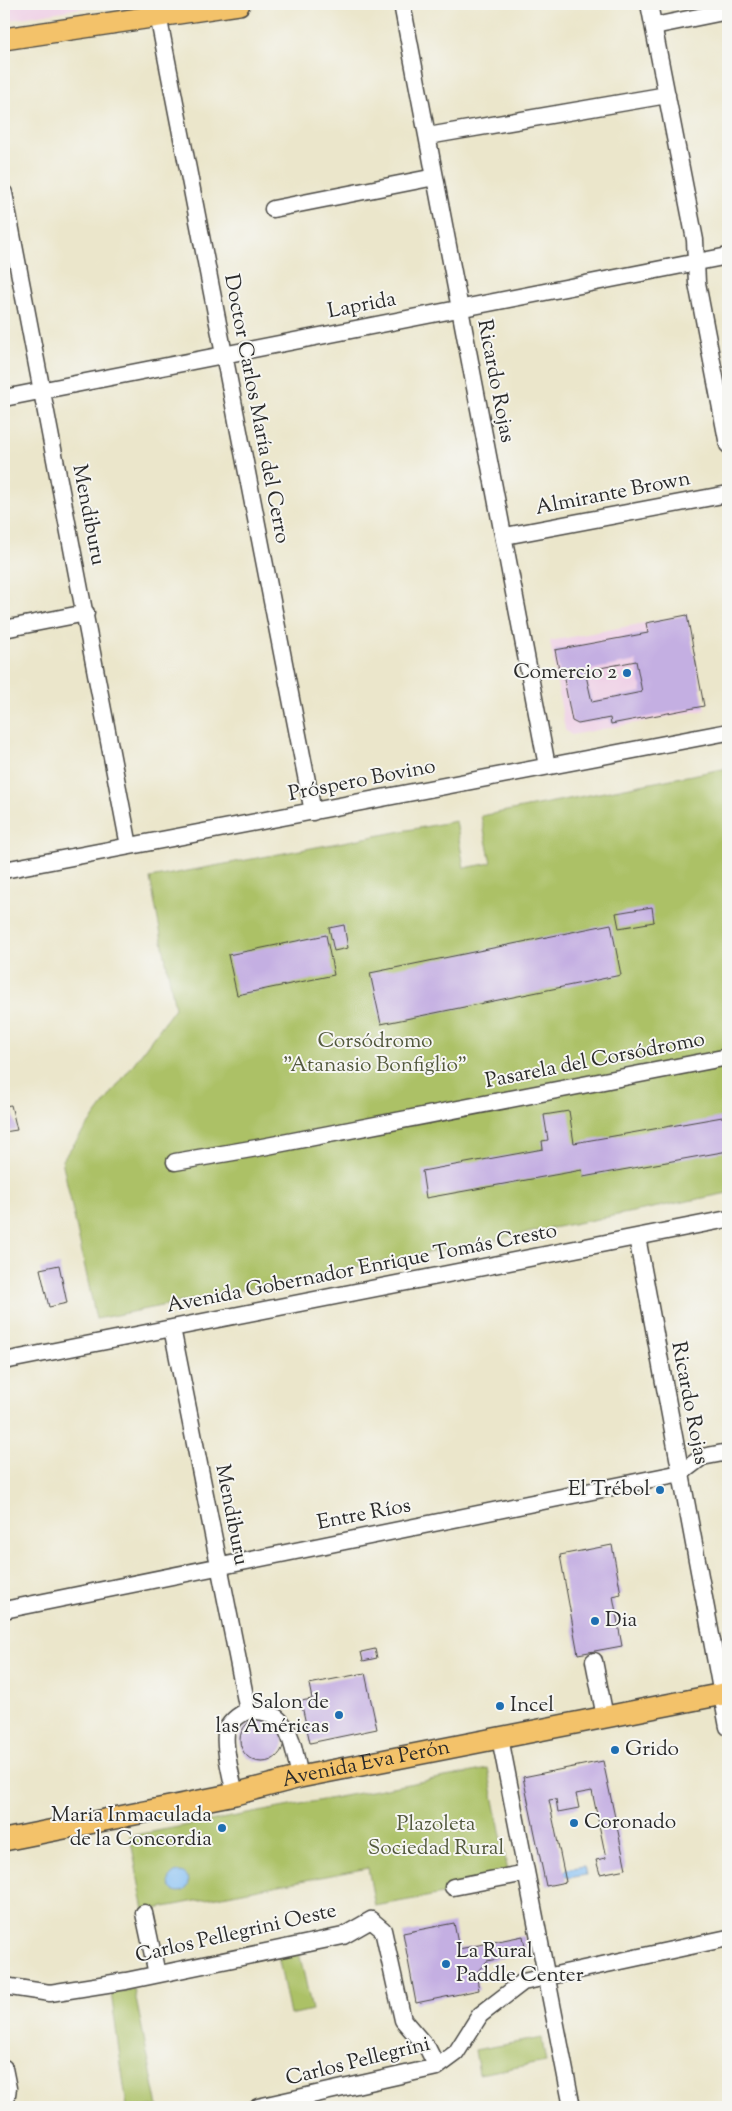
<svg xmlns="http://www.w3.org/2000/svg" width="732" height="2111" font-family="'Sorts Mill Goudy',serif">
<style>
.built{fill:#efd0e6}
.green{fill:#acc166;stroke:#6c7648}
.water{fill:#81bdf4;stroke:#567490}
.building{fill:#c4afe2;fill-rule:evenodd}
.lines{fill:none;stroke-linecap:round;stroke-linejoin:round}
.minor-casing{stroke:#484743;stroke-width:19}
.major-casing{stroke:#484743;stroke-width:24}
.minor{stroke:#fff;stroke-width:16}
.major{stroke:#f3c26a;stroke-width:21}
.poi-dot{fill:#1f6fb2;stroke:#f6f6f2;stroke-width:2}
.labels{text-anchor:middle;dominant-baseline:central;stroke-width:4;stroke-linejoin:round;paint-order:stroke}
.street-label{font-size:21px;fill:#2b2b2b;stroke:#f6f6f2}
.poi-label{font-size:21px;fill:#2b2b2b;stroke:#f6f6f2;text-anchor:start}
.park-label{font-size:21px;fill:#52583d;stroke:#f6f6f2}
</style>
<rect width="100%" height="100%" fill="#f6f6f2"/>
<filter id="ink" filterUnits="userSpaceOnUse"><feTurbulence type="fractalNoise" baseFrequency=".02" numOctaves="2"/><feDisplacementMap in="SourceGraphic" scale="10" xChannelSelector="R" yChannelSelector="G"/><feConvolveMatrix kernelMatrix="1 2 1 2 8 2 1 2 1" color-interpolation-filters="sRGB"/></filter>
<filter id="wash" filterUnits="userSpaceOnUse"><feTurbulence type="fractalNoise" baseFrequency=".0096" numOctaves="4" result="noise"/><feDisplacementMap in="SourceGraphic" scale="20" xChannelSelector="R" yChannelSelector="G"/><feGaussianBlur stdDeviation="1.12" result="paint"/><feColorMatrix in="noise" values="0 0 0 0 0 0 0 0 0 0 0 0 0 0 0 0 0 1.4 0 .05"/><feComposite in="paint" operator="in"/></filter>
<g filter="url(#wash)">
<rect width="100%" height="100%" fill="#ebe6cb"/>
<!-- built -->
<path class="built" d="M 4,4 L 105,4 L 4,21 Z
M 687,615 L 705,710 L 571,735 L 565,730 L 550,641 Z"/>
<!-- green -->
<path class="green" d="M 728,768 L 728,1193 L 96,1319 L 62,1160 L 175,1008 L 150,878 L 456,821 L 464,868 L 491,863 L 481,816 Z
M 488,1769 L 510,1882 L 375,1906 L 368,1868 L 144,1911 L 130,1836 Z
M 299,1952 L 312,2010 L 290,2015 L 278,1956 Z
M 134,1989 L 158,2107 L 127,2107 L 111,1993 Z
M 542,2038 L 546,2062 L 479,2074 L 475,2050 Z"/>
<!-- water -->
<path class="water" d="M 584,1866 L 586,1875 L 568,1878 L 564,1875 L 563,1873 L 567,1869 Z
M169 1882a10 10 0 1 1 20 0a10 10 0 1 1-20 0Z"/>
<g id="blocks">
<!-- building -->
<path class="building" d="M 687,615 L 704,706 L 611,724 L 610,718 L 578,724 L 572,721 L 563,674 L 560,675 L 555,650 L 648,633 L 646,623 ZM 636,661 L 642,692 L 592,702 L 585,671 Z
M 652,907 L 654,922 L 619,928 L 616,913 Z
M 611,924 L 621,975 L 381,1024 L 370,973 Z
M 344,925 L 348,948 L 334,951 L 329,928 Z
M 326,935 L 334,975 L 237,995 L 228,955 Z
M 11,1105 L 17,1130 L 4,1132 L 4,1106 Z
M 569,1111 L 574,1143 L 728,1116 L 728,1151 L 583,1177 L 582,1170 L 426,1198 L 422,1171 L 543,1149 L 542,1141 L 548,1140 L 544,1115 Z
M 59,1265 L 67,1303 L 49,1307 L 40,1269 Z
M 612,1545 L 621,1594 L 613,1596 L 622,1646 L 578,1654 L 560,1555 Z
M 375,1649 L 377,1658 L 363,1661 L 361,1652 Z
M 365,1673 L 377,1729 L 310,1743 L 301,1701 L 312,1699 L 309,1684 Z
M240 1740a22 22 0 1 1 44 0a22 22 0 1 1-44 0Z
M 603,1761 L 626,1869 L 600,1874 L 596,1860 L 606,1858 L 592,1791 L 576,1794 L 579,1808 L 558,1812 L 556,1799 L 549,1800 L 566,1882 L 546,1886 L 523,1777 Z
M 454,1923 L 459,1949 L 523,1936 L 526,1953 L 487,1961 L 476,1973 L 479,1990 L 416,2003 L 403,1933 Z"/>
</g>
</g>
<g filter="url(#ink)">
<use href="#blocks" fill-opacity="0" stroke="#484743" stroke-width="1"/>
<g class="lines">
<defs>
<path id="minor" d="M 402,4 L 547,766
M 649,4 L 695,240 L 697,283 L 728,445
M 158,15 L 313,812
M 654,26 L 728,11
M 428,136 L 667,95
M 4,193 L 129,846
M 273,209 L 435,177
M 4,398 L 728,256
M 505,536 L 728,494
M 4,629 L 86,613
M 4,870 L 728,732
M 175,1162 L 257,1148 L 728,1057
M 637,1237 L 728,1727
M 172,1328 L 248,1711
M 4,1361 L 728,1219
M 4,1610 L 681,1473 L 702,1457 L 728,1452
M 594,1661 L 605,1717
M 500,1738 L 572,2107
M 235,1794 C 232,1779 222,1743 227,1729 C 231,1721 242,1711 251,1711 C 291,1709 293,1747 300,1777
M 453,1887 L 526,1873
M 144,1913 L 157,1974
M 4,1986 L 50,1993 L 126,1981 L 343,1936 L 371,1920 L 383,1930 L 403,2020 L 428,2049 L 437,2067
M 4,2068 L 8,2088 L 5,2107
M 258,2107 L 437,2067 L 456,2053 L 480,2015 L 523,1982 L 728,1938"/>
<g id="major">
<path d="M 4,39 L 239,4"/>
<path id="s1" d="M 4,1840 L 235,1794 L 300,1777 L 728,1693"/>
</g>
</defs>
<!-- minor casing -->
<use href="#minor" class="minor-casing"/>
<!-- major casing -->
<use href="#major" class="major-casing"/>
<!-- minor -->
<use href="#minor" class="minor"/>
<!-- major -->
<use href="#major" class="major"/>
</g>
</g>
<!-- markers -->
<g class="poi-dot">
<circle cx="627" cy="673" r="5"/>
<circle cx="660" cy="1490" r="5"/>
<circle cx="595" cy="1621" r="5"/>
<circle cx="500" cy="1706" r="5"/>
<circle cx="339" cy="1715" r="5"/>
<circle cx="615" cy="1750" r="5"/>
<circle cx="574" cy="1823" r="5"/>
<circle cx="222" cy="1828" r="5"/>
<circle cx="446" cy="1964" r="5"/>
</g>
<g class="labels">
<!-- street labels -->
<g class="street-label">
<text transform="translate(362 306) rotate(-11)">Laprida</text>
<text transform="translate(495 381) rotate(79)">Ricardo Rojas</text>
<text transform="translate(256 409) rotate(79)">Doctor Carlos María del Cerro</text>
<text transform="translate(613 494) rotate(-11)">Almirante Brown</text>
<text transform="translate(88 515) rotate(79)">Mendiburu</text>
<text transform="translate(362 781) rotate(-11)">Próspero Bovino</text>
<text transform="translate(595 1061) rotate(-11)">Pasarela del Corsódromo</text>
<text transform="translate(362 1269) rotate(-11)">Avenida Gobernador Enrique Tomás Cresto</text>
<text transform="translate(689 1403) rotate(79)">Ricardo Rojas</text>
<text transform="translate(231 1515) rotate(79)">Mendiburu</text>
<text transform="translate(364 1515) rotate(-11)">Entre Ríos</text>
<text stroke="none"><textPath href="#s1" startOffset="370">Avenida Eva Perón</textPath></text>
<text transform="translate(236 1934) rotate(-13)">Carlos Pellegrini Oeste</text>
<text transform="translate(358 2062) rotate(-14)">Carlos Pellegrini</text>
</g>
<!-- poi labels -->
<g class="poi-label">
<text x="617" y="673" text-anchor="end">Comercio 2</text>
<text x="650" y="1490" text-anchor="end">El Trébol</text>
<text x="605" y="1621">Dia</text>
<text x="329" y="1703" text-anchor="end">Salon de<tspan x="329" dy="24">las Américas</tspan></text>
<text x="510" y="1706">Incel</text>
<text x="625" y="1750">Grido</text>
<text x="212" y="1816" text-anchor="end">Maria Inmaculada<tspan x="212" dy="24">de la Concordia</tspan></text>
<text x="584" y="1823">Coronado</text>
<text x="456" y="1952">La Rural<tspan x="456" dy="24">Paddle Center</tspan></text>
</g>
<!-- park labels -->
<g class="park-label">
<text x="375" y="1042">Corsódromo<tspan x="375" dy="24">"Atanasio Bonfiglio"</tspan></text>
<text x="436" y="1825">Plazoleta<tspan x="436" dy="24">Sociedad Rural</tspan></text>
</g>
</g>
<!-- margin -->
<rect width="732" height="2111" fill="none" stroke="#f6f6f2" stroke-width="20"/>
</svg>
